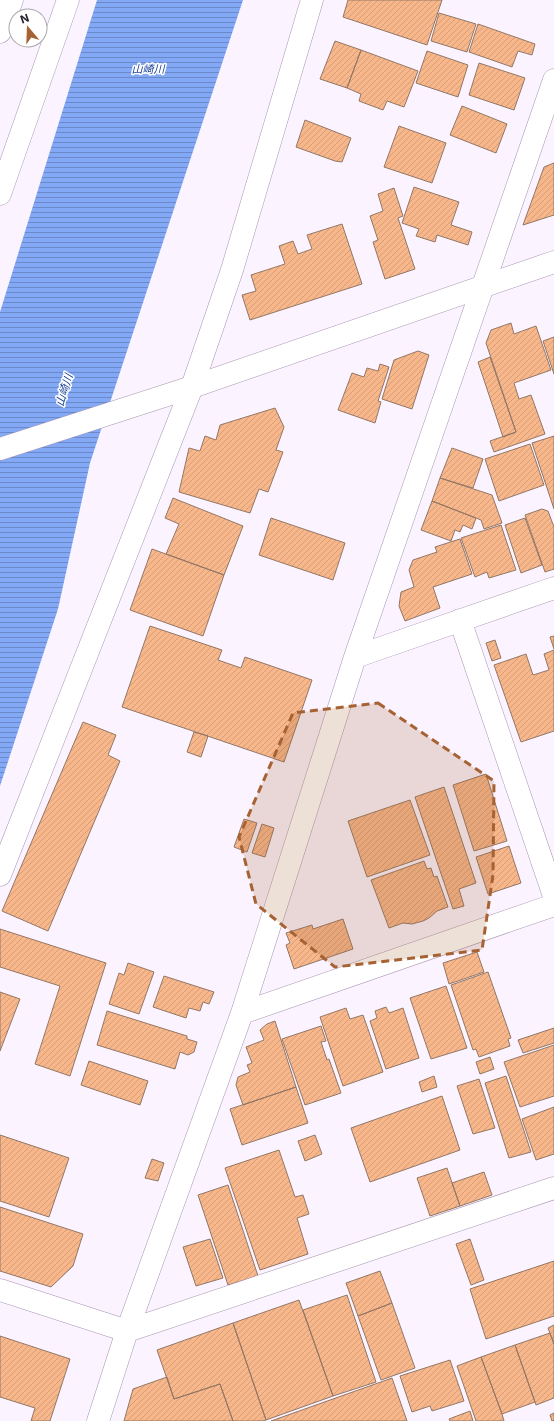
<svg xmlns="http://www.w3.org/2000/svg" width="554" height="1421" font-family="Inter,'Noto Sans JP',sans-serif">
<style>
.water{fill:url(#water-rules)}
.building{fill:url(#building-hatch);stroke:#937765}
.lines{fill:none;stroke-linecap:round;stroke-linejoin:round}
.minor-casing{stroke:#a996b1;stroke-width:23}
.tertiary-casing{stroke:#a996b1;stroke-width:23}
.minor{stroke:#fff;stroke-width:22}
.tertiary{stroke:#fff;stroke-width:22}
.marked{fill:#a66232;fill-opacity:0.2;stroke:#a66232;stroke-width:3;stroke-dasharray:8 5;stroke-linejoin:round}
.labels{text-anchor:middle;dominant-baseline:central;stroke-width:3;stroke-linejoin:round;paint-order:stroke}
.water-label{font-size:11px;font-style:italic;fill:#1d439a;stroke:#fff}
</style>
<defs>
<pattern id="water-rules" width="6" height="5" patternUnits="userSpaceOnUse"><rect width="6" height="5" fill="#83a9f6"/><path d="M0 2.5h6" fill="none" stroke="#6b89c7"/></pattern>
<pattern id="building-hatch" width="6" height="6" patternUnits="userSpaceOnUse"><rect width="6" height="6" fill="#f8b78b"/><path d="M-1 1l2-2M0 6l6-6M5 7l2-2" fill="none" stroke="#d59d78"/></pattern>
</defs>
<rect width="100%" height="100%" fill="#fbf3ff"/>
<!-- water -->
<path class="water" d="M 97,0 L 243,0 L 90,463 L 58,609 L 0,786 L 0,312 Z"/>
<!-- building -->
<path class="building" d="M 348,0 L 442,0 L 427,45 L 343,17 Z
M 439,13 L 476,24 L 467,52 L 431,41 Z
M 478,24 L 535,44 L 532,55 L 518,51 L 512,67 L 469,52 Z
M 335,41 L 361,50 L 347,88 L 320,79 Z
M 361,50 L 418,71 L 404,107 L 387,101 L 383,110 L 359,101 L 361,94 L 347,88 Z
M 427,51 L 468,65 L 458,97 L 416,83 Z
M 479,63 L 525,78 L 514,110 L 469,95 Z
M 462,106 L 507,124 L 496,153 L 450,135 Z
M 305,120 L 351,138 L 342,162 L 335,161 L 296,147 Z
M 399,126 L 446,143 L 432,183 L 384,167 Z
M 554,163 L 554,215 L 523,225 L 544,167 Z
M 414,187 L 459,202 L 451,225 L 472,232 L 468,245 L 437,235 L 435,242 L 416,236 L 419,229 L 402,223 Z
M 394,188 L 403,216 L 398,218 L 415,269 L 385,279 L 373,242 L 378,240 L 370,216 L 383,211 L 378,194 Z
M 342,224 L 362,284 L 250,320 L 242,295 L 256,291 L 251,275 L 285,264 L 279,246 L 293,241 L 298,254 L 312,249 L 307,235 Z
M 511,323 L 514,334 L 536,326 L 551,370 L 514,383 L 519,399 L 531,395 L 545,434 L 494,452 L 490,441 L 516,432 L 486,343 L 491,330 Z
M 554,337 L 554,374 L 543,341 Z
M 418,351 L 429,355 L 412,409 L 382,399 L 394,360 Z
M 490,357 L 516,432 L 503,437 L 478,362 Z
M 380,364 L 389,367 L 378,401 L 381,402 L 375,423 L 338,410 L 352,373 L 364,377 L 367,368 L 378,371 Z
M 275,408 L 284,427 L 276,450 L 283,452 L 268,492 L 259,489 L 250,513 L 179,492 L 189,448 L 200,451 L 205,436 L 216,440 L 220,425 Z
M 554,436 L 554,509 L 532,443 Z
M 530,444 L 544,485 L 499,501 L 485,459 Z
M 452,448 L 483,459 L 473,488 L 440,478 Z
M 440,478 L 492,495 L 502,523 L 484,529 L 481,520 L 432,501 Z
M 173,498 L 243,526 L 224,575 L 166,554 L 179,524 L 165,518 Z
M 432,501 L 476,518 L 472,529 L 463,525 L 460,532 L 455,530 L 451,541 L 421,530 Z
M 542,509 L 548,511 L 554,527 L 554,569 L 545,572 L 525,515 Z
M 271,518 L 345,543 L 333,580 L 259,555 Z
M 525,518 L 542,565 L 521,573 L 505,525 Z
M 501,525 L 516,570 L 489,578 L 487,572 L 475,577 L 461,538 Z
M 460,539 L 472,574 L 433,587 L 440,608 L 405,621 L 399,606 L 401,592 L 414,587 L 409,570 L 413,560 L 437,552 L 435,547 Z
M 152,549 L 224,575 L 203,636 L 130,610 Z
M 150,626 L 222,650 L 218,660 L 241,668 L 245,657 L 312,680 L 284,762 L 122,707 Z
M 554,636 L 554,649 L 550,637 Z
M 495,640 L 501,658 L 492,661 L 486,643 Z
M 554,650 L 554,731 L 521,742 L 494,665 L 526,654 L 533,675 L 549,670 L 544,654 Z
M 83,722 L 116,735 L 108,755 L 120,761 L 48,931 L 2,911 Z
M 194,732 L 208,736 L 201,757 L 187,752 Z
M 486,774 L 507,841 L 474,851 L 453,785 Z
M 444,787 L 476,883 L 459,889 L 464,906 L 453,909 L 415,797 Z
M 410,800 L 430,855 L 367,877 L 348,821 Z
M 244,819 L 257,823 L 247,852 L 234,847 Z
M 262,824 L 274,828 L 265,857 L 252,853 Z
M 509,846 L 521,883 L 488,894 L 476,857 Z
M 424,861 L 427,869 L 431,868 L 434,877 L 437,876 L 448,907 L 437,911 L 429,918 L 423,921 L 412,924 L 403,923 L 389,928 L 371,880 Z
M 343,919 L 353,949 L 294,969 L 286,945 L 290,943 L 286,933 L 312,925 L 313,929 Z
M 0,929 L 106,963 L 70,1076 L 35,1064 L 60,986 L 0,967 Z
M 477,952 L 484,972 L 449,984 L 443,963 Z
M 128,963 L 154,972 L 139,1014 L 109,1004 L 119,973 L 124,975 Z
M 488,972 L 511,1038 L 508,1039 L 510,1046 L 479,1057 L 476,1049 L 473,1050 L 451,985 Z
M 164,976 L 214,992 L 209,1004 L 203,1002 L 200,1011 L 189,1008 L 186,1018 L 153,1007 Z
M 446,986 L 467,1048 L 431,1059 L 410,998 Z
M 0,992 L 20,999 L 0,1051 Z
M 386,1007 L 389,1013 L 403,1008 L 419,1058 L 386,1069 L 370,1021 L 377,1018 L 375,1011 Z
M 346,1008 L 350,1019 L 363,1015 L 383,1072 L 343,1086 L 320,1017 Z
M 107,1011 L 187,1036 L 187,1039 L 197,1042 L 194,1052 L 188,1055 L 180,1052 L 175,1069 L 97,1045 Z
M 275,1021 L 296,1087 L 243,1105 L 236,1085 L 238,1077 L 250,1072 L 247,1065 L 252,1063 L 246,1047 L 264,1040 L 260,1030 L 267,1024 Z
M 321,1026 L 326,1041 L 321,1042 L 327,1060 L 329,1059 L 341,1093 L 305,1105 L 282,1039 Z
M 554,1028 L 554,1043 L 523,1053 L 518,1040 Z
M 554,1045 L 554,1096 L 520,1107 L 504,1062 Z
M 490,1057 L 494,1069 L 480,1074 L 476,1062 Z
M 89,1061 L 148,1081 L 140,1105 L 81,1085 Z
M 434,1076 L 437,1087 L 422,1092 L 419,1082 Z
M 506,1076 L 531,1152 L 509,1158 L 485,1083 Z
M 479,1079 L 495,1128 L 473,1134 L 457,1086 Z
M 296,1087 L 308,1123 L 242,1145 L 230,1109 Z
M 442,1096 L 460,1150 L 370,1182 L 351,1128 Z
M 554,1107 L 554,1154 L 536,1160 L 522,1119 Z
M 0,1135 L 69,1158 L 49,1217 L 0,1201 Z
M 315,1135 L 322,1154 L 305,1161 L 298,1141 Z
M 279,1150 L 295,1197 L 303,1195 L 309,1214 L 297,1218 L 308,1254 L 260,1270 L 225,1168 Z
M 152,1159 L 164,1163 L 158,1181 L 145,1178 Z
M 447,1168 L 460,1206 L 430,1216 L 417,1178 Z
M 484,1172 L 492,1195 L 460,1206 L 452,1183 Z
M 228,1185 L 258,1276 L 228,1285 L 198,1195 Z
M 0,1207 L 83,1234 L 73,1266 L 51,1287 L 0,1271 Z
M 210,1239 L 223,1278 L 196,1286 L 183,1247 Z
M 470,1239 L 484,1280 L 471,1285 L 456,1244 Z
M 554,1261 L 554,1316 L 486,1339 L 470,1289 Z
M 380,1271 L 392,1303 L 358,1316 L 346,1283 Z
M 347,1295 L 376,1382 L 333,1396 L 303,1310 Z
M 299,1300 L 333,1396 L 266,1420 L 233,1323 Z
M 392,1303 L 415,1368 L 381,1380 L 358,1316 Z
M 233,1323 L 266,1420 L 262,1421 L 233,1421 L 220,1384 L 174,1399 L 157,1350 Z
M 554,1325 L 554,1344 L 548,1328 Z
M 550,1333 L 554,1344 L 554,1398 L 536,1405 L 515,1345 Z
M 0,1336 L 70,1359 L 50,1421 L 31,1421 L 35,1408 L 0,1397 Z
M 515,1345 L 535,1402 L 502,1414 L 481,1357 Z
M 481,1357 L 502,1414 L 504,1421 L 476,1421 L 457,1366 Z
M 450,1360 L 464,1401 L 432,1411 L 430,1406 L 412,1412 L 400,1376 Z
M 167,1377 L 174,1399 L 220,1384 L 233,1421 L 124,1421 L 133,1389 Z
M 392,1378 L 407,1421 L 271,1421 Z
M 470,1411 L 473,1421 L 450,1421 L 449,1419 Z
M 554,1413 L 554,1421 L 552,1421 L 550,1415 Z"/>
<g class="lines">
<defs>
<path id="minor" d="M 0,32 L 12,0
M 0,194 L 68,0
M 460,620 L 554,896
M 355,657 L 554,80
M 0,875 L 192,387 L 232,270 L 312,0
M 242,1013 L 554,905
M 0,1290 L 127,1331 L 554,1188
M 98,1421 L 127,1331 L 242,1013 L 355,657 L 554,588"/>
<path id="tertiary" d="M 0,449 L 192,387 L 554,262"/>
</defs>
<!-- minor casing -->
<use href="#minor" class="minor-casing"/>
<!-- tertiary casing -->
<use href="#tertiary" class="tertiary-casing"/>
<!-- minor -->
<use href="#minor" class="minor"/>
<!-- tertiary -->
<use href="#tertiary" class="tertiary"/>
</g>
<!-- marked area -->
<path class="marked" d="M 378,703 L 494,781 L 493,875 L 482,950 L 335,967 L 256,904 L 239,837 L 293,713 Z"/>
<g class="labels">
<!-- water labels -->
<g class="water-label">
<text x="148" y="69">山崎川</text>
<text transform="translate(64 390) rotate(-73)">山崎川</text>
</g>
</g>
<!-- north arrow -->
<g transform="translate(28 28) rotate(341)"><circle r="19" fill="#ffffff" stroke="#a9a6aa"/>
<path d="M0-3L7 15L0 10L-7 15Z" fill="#a66232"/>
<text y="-6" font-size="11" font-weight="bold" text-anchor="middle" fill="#27202a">N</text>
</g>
</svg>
